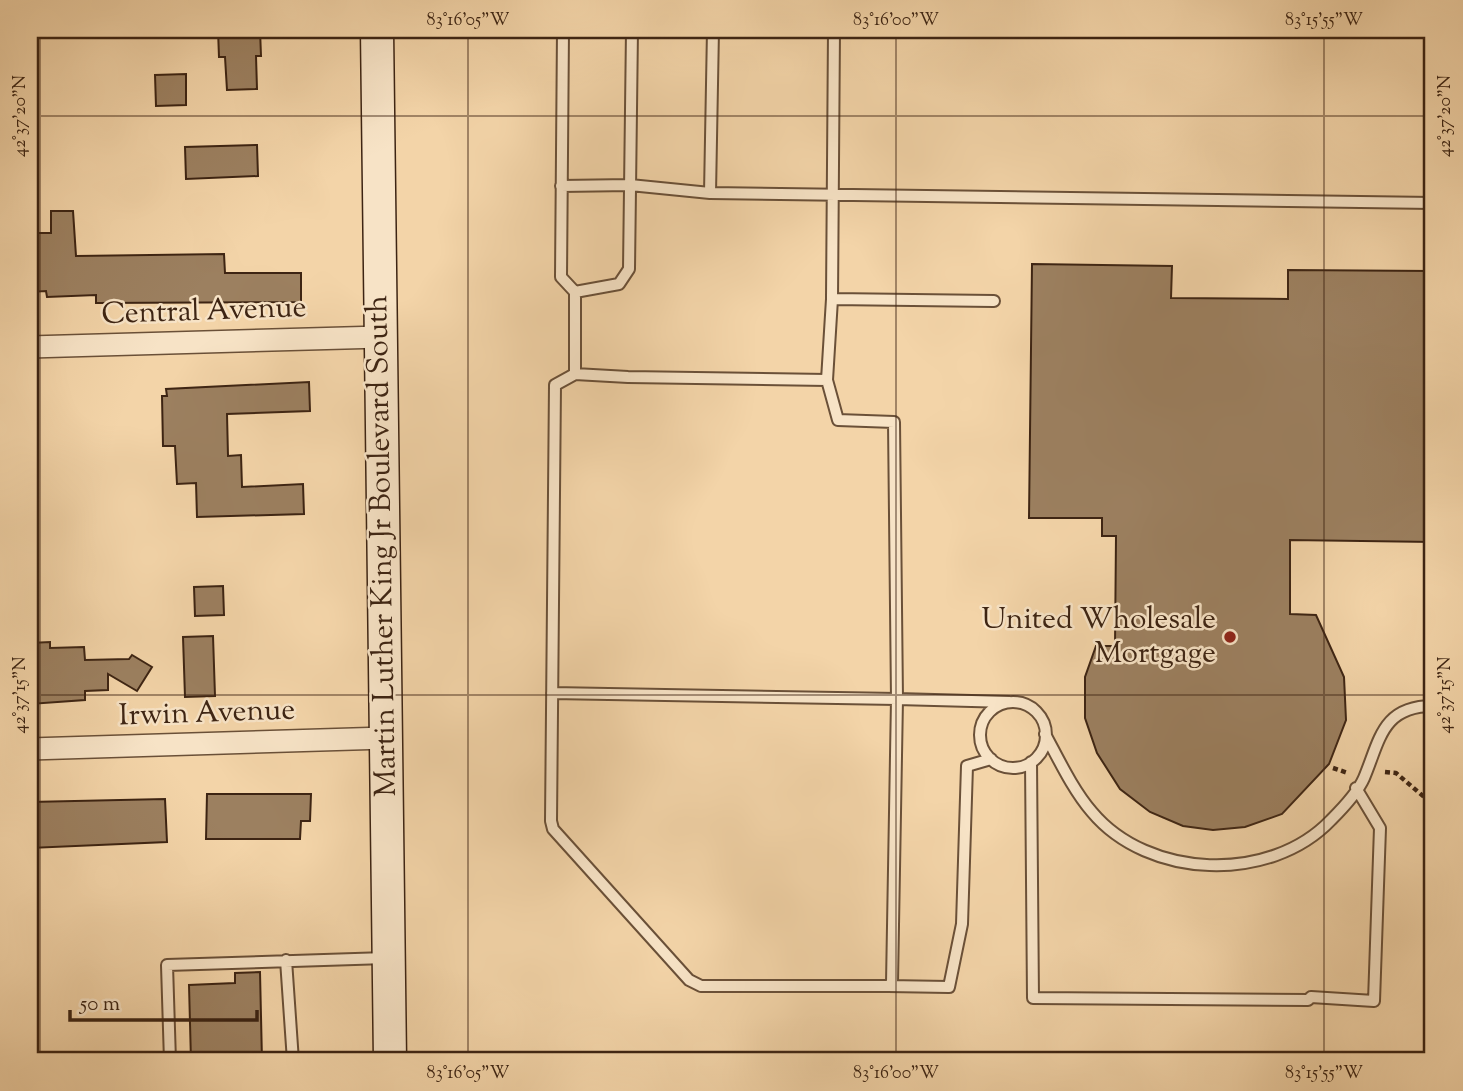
<svg xmlns="http://www.w3.org/2000/svg" width="1463" height="1091" font-family="'Sorts Mill Goudy',serif">
<style>
.building{fill:#9c8060;stroke:#3d2413;stroke-width:2}
.lines{fill:none;stroke-linecap:round;stroke-linejoin:round}
.service-casing{stroke:#6a5038;stroke-width:14}
.minor-casing{stroke:#6a5038;stroke-width:24}
.secondary-casing{stroke:#3d2413;stroke-width:35}
.path{stroke:#3d2413;stroke-width:4.5;stroke-dasharray:5 3.5;stroke-linecap:butt}
.service{stroke:#f7e3c6;stroke-width:10}
.minor{stroke:#f7e3c6;stroke-width:21}
.secondary{stroke:#f7e3c6;stroke-width:32}
.ticks{fill:none;stroke:#3d2413;stroke-width:2;stroke-opacity:0.45}
.poi-dot{fill:#8f2418;stroke:#f7e3c6;stroke-width:2.5}
.labels{text-anchor:middle;dominant-baseline:central;stroke-width:5;stroke-linejoin:round;paint-order:stroke}
.street-label{font-size:30px;fill:#3d2413;stroke:#f7e3c6}
.poi-label{font-size:30px;fill:#3d2413;stroke:#f7e3c6;text-anchor:end}
.neatline{fill:none;stroke:#3d2413;stroke-width:2.5}
.ticks-label{font-size:18px;text-anchor:middle;fill:#3d2413}
</style>
<rect width="100%" height="100%" fill="#f3d4a8"/>
<filter id="stains"><feTurbulence type="fractalNoise" baseFrequency=".00286" numOctaves="4"/><feColorMatrix values="0 0 0 0 .2 0 0 0 0 .09 0 0 0 0 .02 0 0 0 .5 -.17"/></filter>
<radialGradient id="worn" r=".72"><stop offset=".6" stop-color="#630" stop-opacity="0"/><stop offset="1" stop-color="#630" stop-opacity=".3"/></radialGradient>
<!-- building -->
<path class="building" d="M 218,30 L 260,30 L 261,56 L 256,56 L 257,89 L 227,90 L 225,57 L 219,57 Z
M 186,74 L 186,105 L 156,106 L 155,75 Z
M 257,145 L 258,176 L 186,179 L 185,147 Z
M 51,211 L 73,211 L 76,256 L 224,254 L 225,273 L 301,273 L 301,302 L 96,303 L 96,295 L 47,297 L 46,291 L 30,292 L 30,264 L 36,264 L 35,233 L 51,233 Z
M 1032,264 L 1172,266 L 1171,298 L 1288,299 L 1288,270 L 1433,271 L 1433,542 L 1290,540 L 1290,614 L 1316,615 L 1344,677 L 1346,720 L 1329,764 L 1282,814 L 1245,827 L 1213,830 L 1183,826 L 1150,812 L 1120,789 L 1097,753 L 1085,718 L 1085,677 L 1096,646 L 1115,646 L 1116,536 L 1102,536 L 1102,518 L 1029,518 Z
M 309,382 L 310,411 L 227,414 L 228,456 L 241,455 L 242,487 L 303,484 L 304,514 L 197,517 L 196,483 L 177,484 L 175,446 L 163,446 L 162,396 L 167,396 L 166,389 Z
M 223,586 L 224,615 L 195,616 L 194,587 Z
M 213,636 L 215,696 L 185,697 L 183,637 Z
M 50,642 L 50,648 L 84,647 L 85,660 L 129,659 L 132,655 L 152,667 L 137,691 L 108,674 L 108,690 L 85,691 L 85,700 L 30,704 L 30,643 Z
M 207,794 L 311,794 L 310,821 L 301,821 L 300,839 L 206,839 Z
M 165,799 L 167,842 L 30,848 L 30,802 Z
M 260,972 L 262,1061 L 191,1061 L 189,985 L 235,983 L 235,973 Z"/>
<g class="lines">
<defs>
<path id="service" d="M 563,30 L 561,277 L 575,292 L 575,374
M 713,30 L 710,193 L 1433,203
M 561,186 L 630,185 L 710,193
M 575,292 L 619,284 L 629,269 L 632,30
M 832,299 L 994,301
M 827,380 L 832,299 L 834,30
M 552,693 L 897,699 L 894,422 L 838,420 L 827,380 L 628,377 L 575,374 L 555,385 L 551,821 L 553,829 L 689,980 L 701,986 L 888,986 L 892,983 L 897,699 L 1009,702
M980 735a33 33 0 1 1 66 0a33 33 0 1 1-66 0Z
M 1045,734 C 1059,760 1073,790 1092,812 C 1148,879 1270,884 1331,820 C 1341,810 1358,792 1364,778 C 1380,740 1382,706 1433,706
M 1031,762 L 1033,998 L 1308,1000 L 1311,997 L 1374,1001 L 1380,828 L 1356,788
M 286,960 L 293,1061
M 888,986 L 949,987 L 962,924 L 967,766 L 991,759
M 170,1061 L 167,965 L 386,958"/>
<path id="minor" d="M 30,347 L 381,337
M 30,749 L 386,738"/>
<path id="secondary" d="M 377,30 L 390,1061"/>
</defs>
<!-- service casing -->
<use href="#service" class="service-casing"/>
<!-- minor casing -->
<use href="#minor" class="minor-casing"/>
<!-- secondary casing -->
<use href="#secondary" class="secondary-casing"/>
<!-- path -->
<path class="path" d="M 1333,768 L 1348,773
M 1385,772 L 1396,773 L 1430,802 L 1425,1061
M 416,1058 L 845,1061"/>
<!-- service -->
<use href="#service" class="service"/>
<!-- minor -->
<use href="#minor" class="minor"/>
<!-- secondary -->
<use href="#secondary" class="secondary"/>
</g>
<!-- ticks -->
<path class="ticks" d="M 40,30 L 40,1061M 468,30 L 468,1061M 896,30 L 896,1061M 1324,30 L 1324,1061M 30,116 L 1433,116M 30,695 L 1433,695"/>
<!-- markers -->
<circle class="poi-dot" cx="1230" cy="637" r="7"/>
<g class="labels">
<!-- street labels -->
<g class="street-label">
<text transform="translate(204 312) rotate(-2)">Central Avenue</text>
<text transform="translate(383 546) rotate(-91)">Martin Luther King Jr Boulevard South</text>
<text transform="translate(207 714) rotate(-2)">Irwin Avenue</text>
</g>
<!-- poi labels -->
<g class="poi-label">
<text x="1216" y="620">United Wholesale<tspan x="1216" dy="34">Mortgage</tspan></text>
</g>
</g>
<!-- margin -->
<rect width="1463" height="1091" fill="none" stroke="#f3d4a8" stroke-width="77"/>
<!-- scale -->
<path d="M70 1010v10h187v-10" fill="none" stroke="#3d2413" stroke-width="3.5"/>
<text x="80" y="1010" font-size="21" fill="#3d2413" stroke="#f7e3c6" stroke-width="5" paint-order="stroke">50 m</text>
<rect x="38" y="38" width="1386" height="1014" class="neatline"/>
<g class="ticks-label">
<text x="468" y="25">83°16'05"W</text>
<text x="896" y="25">83°16'00"W</text>
<text x="1324" y="25">83°15'55"W</text>
<text transform="translate(19 116) rotate(-90)" y="6">42°37'20"N</text>
<text transform="translate(1444 116) rotate(-90)" y="6">42°37'20"N</text>
<text transform="translate(19 695) rotate(-90)" y="6">42°37'15"N</text>
<text transform="translate(1444 695) rotate(-90)" y="6">42°37'15"N</text>
<text x="468" y="1078">83°16'05"W</text>
<text x="896" y="1078">83°16'00"W</text>
<text x="1324" y="1078">83°15'55"W</text>
</g>
<rect width="100%" height="100%" filter="url(#stains)"/>
<rect width="100%" height="100%" fill="url(#worn)"/>
</svg>
